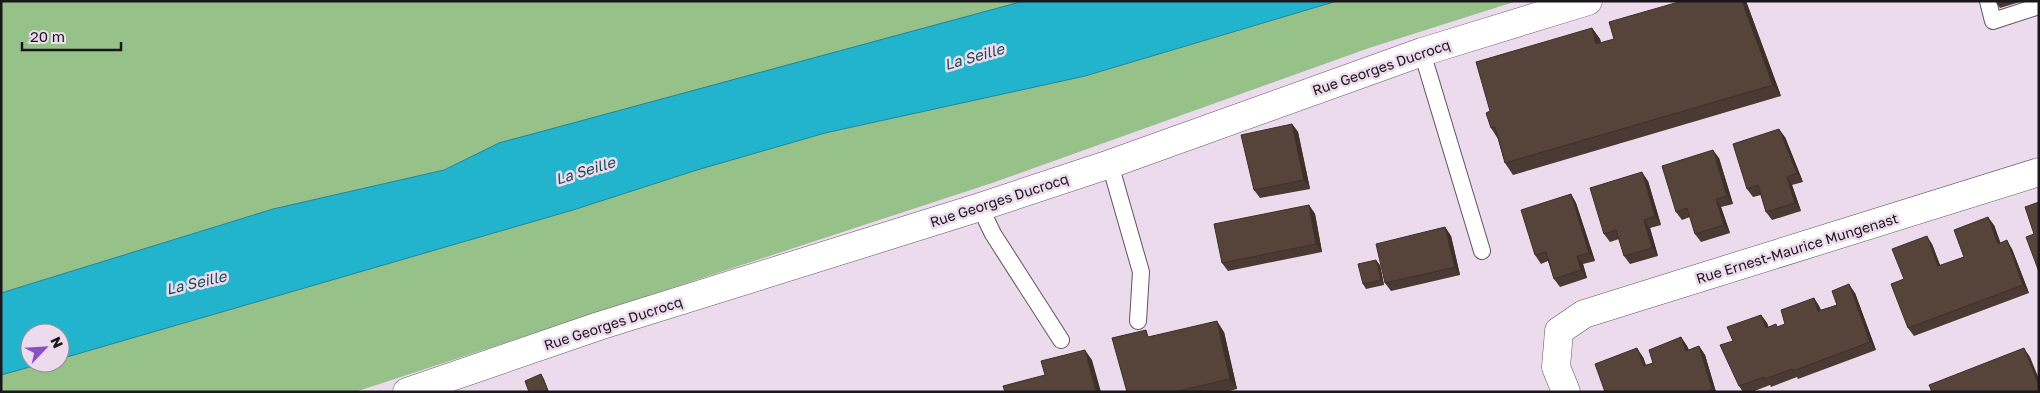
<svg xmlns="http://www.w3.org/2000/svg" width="2040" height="393" font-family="'Golos Text',sans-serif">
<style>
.green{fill:#96c289}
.water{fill:#23b4cd;stroke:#218598}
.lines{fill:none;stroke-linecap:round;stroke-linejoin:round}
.service-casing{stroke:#615362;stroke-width:18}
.minor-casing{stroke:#615362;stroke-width:29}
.tertiary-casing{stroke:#615362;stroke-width:29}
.service{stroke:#fff;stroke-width:16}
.minor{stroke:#fff;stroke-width:28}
.tertiary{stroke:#fff;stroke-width:28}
.wall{fill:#4a3a33}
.shaded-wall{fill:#3c3029}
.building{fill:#56443b;stroke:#3c3029}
.labels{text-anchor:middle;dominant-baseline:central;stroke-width:5;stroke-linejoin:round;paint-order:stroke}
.street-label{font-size:14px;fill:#1b161b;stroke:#ebdbec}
.water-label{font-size:15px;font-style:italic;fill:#174f59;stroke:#ebdbec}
</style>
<rect width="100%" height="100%" fill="#ebdbec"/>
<!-- green -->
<path class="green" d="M 1,1 L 1024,1 L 498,145 L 444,170 L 273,209 L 1,293 Z
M 1337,1 L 1517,1 L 1369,48 L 992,183 L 355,392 L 1,392 L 1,375 L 44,363 L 60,363 L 60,359 L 573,210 L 697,170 L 825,133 L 1085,76 Z"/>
<!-- water -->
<path class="water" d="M 1024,1 L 1337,1 L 1085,76 L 825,133 L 697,170 L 573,210 L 60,359 L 60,333 L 30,333 L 30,363 L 44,363 L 1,375 L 1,293 L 273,209 L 444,170 L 499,143 Z"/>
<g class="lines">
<defs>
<path id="service" d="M 1988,1 L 1993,21 L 2039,6
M 1422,52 L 1482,251
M 1110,164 L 1141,272 L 1138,321
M 980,207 L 993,234 L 1061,340"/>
<path id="minor" d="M 1566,392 L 1556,367 L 1559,331 L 1584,314 L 2039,172"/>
<path id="tertiary" d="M 407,392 L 599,326 L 980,207 L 1110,164 L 1422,52 L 1588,1"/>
</defs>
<!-- service casing -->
<use href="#service" class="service-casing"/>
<!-- minor casing -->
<use href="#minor" class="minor-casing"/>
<!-- tertiary casing -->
<use href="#tertiary" class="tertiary-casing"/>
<!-- service -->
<use href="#service" class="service"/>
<!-- minor -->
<use href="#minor" class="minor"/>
<!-- tertiary -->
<use href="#tertiary" class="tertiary"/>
</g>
<!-- wall -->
<path class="wall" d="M 1746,1 L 1781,96 L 1513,175 L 1505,163 L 1498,139 L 1491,128 L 1490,111 L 1592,28 L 1600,39 L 1601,43 Z
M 1995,1 L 2023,1 L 2000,8 Z
M 1292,124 L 1298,132 L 1310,189 L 1260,198 L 1254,190 Z
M 1785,137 L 1803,182 L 1792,185 L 1801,211 L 1772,220 L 1766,212 L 1761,195 L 1753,197 L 1747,189 Z
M 1719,158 L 1733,204 L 1721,207 L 1730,233 L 1701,242 L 1695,234 L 1690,217 L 1682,220 L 1676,212 Z
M 1648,181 L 1661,225 L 1650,228 L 1658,256 L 1630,264 L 1624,256 L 1619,239 L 1610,242 L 1604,234 Z
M 1571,194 L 1576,203 L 1595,261 L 1583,264 L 1587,278 L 1560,287 L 1554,279 L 1548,261 L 1541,264 L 1535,255 Z
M 1309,205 L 1315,214 L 1322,252 L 1228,271 L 1222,263 Z
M 1994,225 L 2000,243 L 2012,249 L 2029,293 L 1914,336 L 1908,328 L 1904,279 L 1932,244 L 1940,266 L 1964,257 Z
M 1445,227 L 1451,236 L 1460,275 L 1391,291 L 1385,283 Z
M 1380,265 L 1384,285 L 1366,289 L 1363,284 Z
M 1855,293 L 1876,350 L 1798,379 L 1797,377 L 1771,387 L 1770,385 L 1752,392 L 1743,392 L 1739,386 L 1733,341 L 1761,315 L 1767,323 L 1768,327 L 1778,327 L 1785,324 L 1814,298 L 1819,306 L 1821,310 L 1837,305 Z
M 1224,332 L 1237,389 L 1226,392 L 1127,392 L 1151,336 Z
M 1681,337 L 1687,346 L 1689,350 L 1699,346 L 1705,355 L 1716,392 L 1605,392 L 1643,357 L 1646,365 L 1653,363 Z"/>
<!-- shaded-wall -->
<path class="shaded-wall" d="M 1742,1 L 1746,1 L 1781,96 L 1773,85 Z
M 1592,28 L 1600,39 L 1605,55 L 1596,44 Z
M 1292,124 L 1298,132 L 1310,189 L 1304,180 Z
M 1779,129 L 1785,137 L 1803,182 L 1797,173 Z
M 1713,150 L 1719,158 L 1733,204 L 1727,196 Z
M 1642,172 L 1648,181 L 1661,225 L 1655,216 Z
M 1787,177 L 1792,185 L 1801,211 L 1795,203 Z
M 1571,194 L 1576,203 L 1595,261 L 1589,253 Z
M 1716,199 L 1721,207 L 1730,233 L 1724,225 Z
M 1309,205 L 1315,214 L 1322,252 L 1316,244 Z
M 1988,217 L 1994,225 L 2004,252 L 1998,244 Z
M 1644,220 L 1650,228 L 1658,256 L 1652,248 Z
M 1445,227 L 1451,236 L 1460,275 L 1455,267 Z
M 1927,236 L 1932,244 L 1944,275 L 1938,266 Z
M 2007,240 L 2012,249 L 2029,293 L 2023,285 Z
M 1577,256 L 1583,264 L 1587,278 L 1581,270 Z
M 1376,260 L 1380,265 L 1384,285 L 1381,280 Z
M 1849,284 L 1855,293 L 1876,350 L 1870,342 Z
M 1814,298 L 1819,306 L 1824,319 L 1818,311 Z
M 1761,315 L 1767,323 L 1772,336 L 1766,328 Z
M 1217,321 L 1224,332 L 1237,389 L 1230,379 Z
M 1681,337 L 1687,346 L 1692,360 L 1686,351 Z
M 1699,346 L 1705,355 L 1716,392 L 1714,392 L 1712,389 Z
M 1637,348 L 1643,357 L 1649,375 L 1644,366 Z
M 2024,348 L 2030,357 L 2039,379 L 2039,386 Z
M 1085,350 L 1092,360 L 1101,392 L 1096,392 Z
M 541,374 L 544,379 L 549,392 L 548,391 Z"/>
<!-- building -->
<path class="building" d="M 1682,1 L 1742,1 L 1773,85 L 1505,163 L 1495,127 L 1491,128 L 1486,113 L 1490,111 L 1476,62 L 1592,28 L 1596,44 L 1614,39 L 1609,22 Z
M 1292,124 L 1304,180 L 1254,190 L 1241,135 Z
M 1779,129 L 1797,173 L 1787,177 L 1795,203 L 1766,212 L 1758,185 L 1747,189 L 1733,144 Z
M 1713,150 L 1727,196 L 1716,199 L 1724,225 L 1695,234 L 1687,208 L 1676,212 L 1662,166 Z
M 1642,172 L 1655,216 L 1644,220 L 1652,248 L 1624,256 L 1616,230 L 1604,234 L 1590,188 Z
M 1571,194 L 1589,253 L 1577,256 L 1581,270 L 1554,279 L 1546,252 L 1535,255 L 1521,210 Z
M 2039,202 L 2039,272 L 2026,237 L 2034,234 L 2025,207 Z
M 1309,205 L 1316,244 L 1222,263 L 1214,224 Z
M 1988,217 L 1998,244 L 2007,240 L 2023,285 L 1908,328 L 1891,284 L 1904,279 L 1892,249 L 1927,236 L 1938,266 L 1964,257 L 1954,230 Z
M 1445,227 L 1455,267 L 1385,283 L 1376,244 Z
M 1376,260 L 1381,280 L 1363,284 L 1358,264 Z
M 1849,284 L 1870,342 L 1793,371 L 1792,369 L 1765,379 L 1764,377 L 1739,386 L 1720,345 L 1733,341 L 1727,327 L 1761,315 L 1766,328 L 1776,324 L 1777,327 L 1785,324 L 1781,310 L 1814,298 L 1818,311 L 1828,308 L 1837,305 L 1832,291 Z
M 1217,321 L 1230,379 L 1173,392 L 1127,392 L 1112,338 L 1146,330 L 1148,337 Z
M 1681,337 L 1686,351 L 1699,346 L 1712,389 L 1706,392 L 1605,392 L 1595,364 L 1637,348 L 1644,366 L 1653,363 L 1649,350 Z
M 2024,348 L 2039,386 L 2039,392 L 1932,392 L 1929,385 Z
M 1085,350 L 1096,392 L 1005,392 L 1003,386 L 1045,375 L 1041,361 Z
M 541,374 L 548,391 L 529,392 L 525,381 Z"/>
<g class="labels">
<!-- street labels -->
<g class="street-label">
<text transform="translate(1381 67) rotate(-19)">Rue Georges Ducrocq</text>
<text transform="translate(999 200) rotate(-18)">Rue Georges Ducrocq</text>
<text transform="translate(1797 248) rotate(-17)">Rue Ernest-Maurice Mungenast</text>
<text transform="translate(613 323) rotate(-18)">Rue Georges Ducrocq</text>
</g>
<!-- water labels -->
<g class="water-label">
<text transform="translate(974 56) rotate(-16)">La Seille</text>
<text transform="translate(585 170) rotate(-17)">La Seille</text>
<text transform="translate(196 282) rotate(-13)">La Seille</text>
</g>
</g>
<!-- border -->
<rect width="2040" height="393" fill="none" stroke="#1b161b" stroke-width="5"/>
<!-- north arrow -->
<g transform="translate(45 348) rotate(65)"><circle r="24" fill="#ebdbec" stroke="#988c98"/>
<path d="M0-4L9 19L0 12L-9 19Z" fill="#8a50c7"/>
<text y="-8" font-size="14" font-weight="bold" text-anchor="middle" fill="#1b161b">N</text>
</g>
<!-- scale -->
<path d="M22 42v8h99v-8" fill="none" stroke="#1b161b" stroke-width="2.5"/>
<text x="30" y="42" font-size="15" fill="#1b161b" stroke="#ebdbec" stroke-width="4" paint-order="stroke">20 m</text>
</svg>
